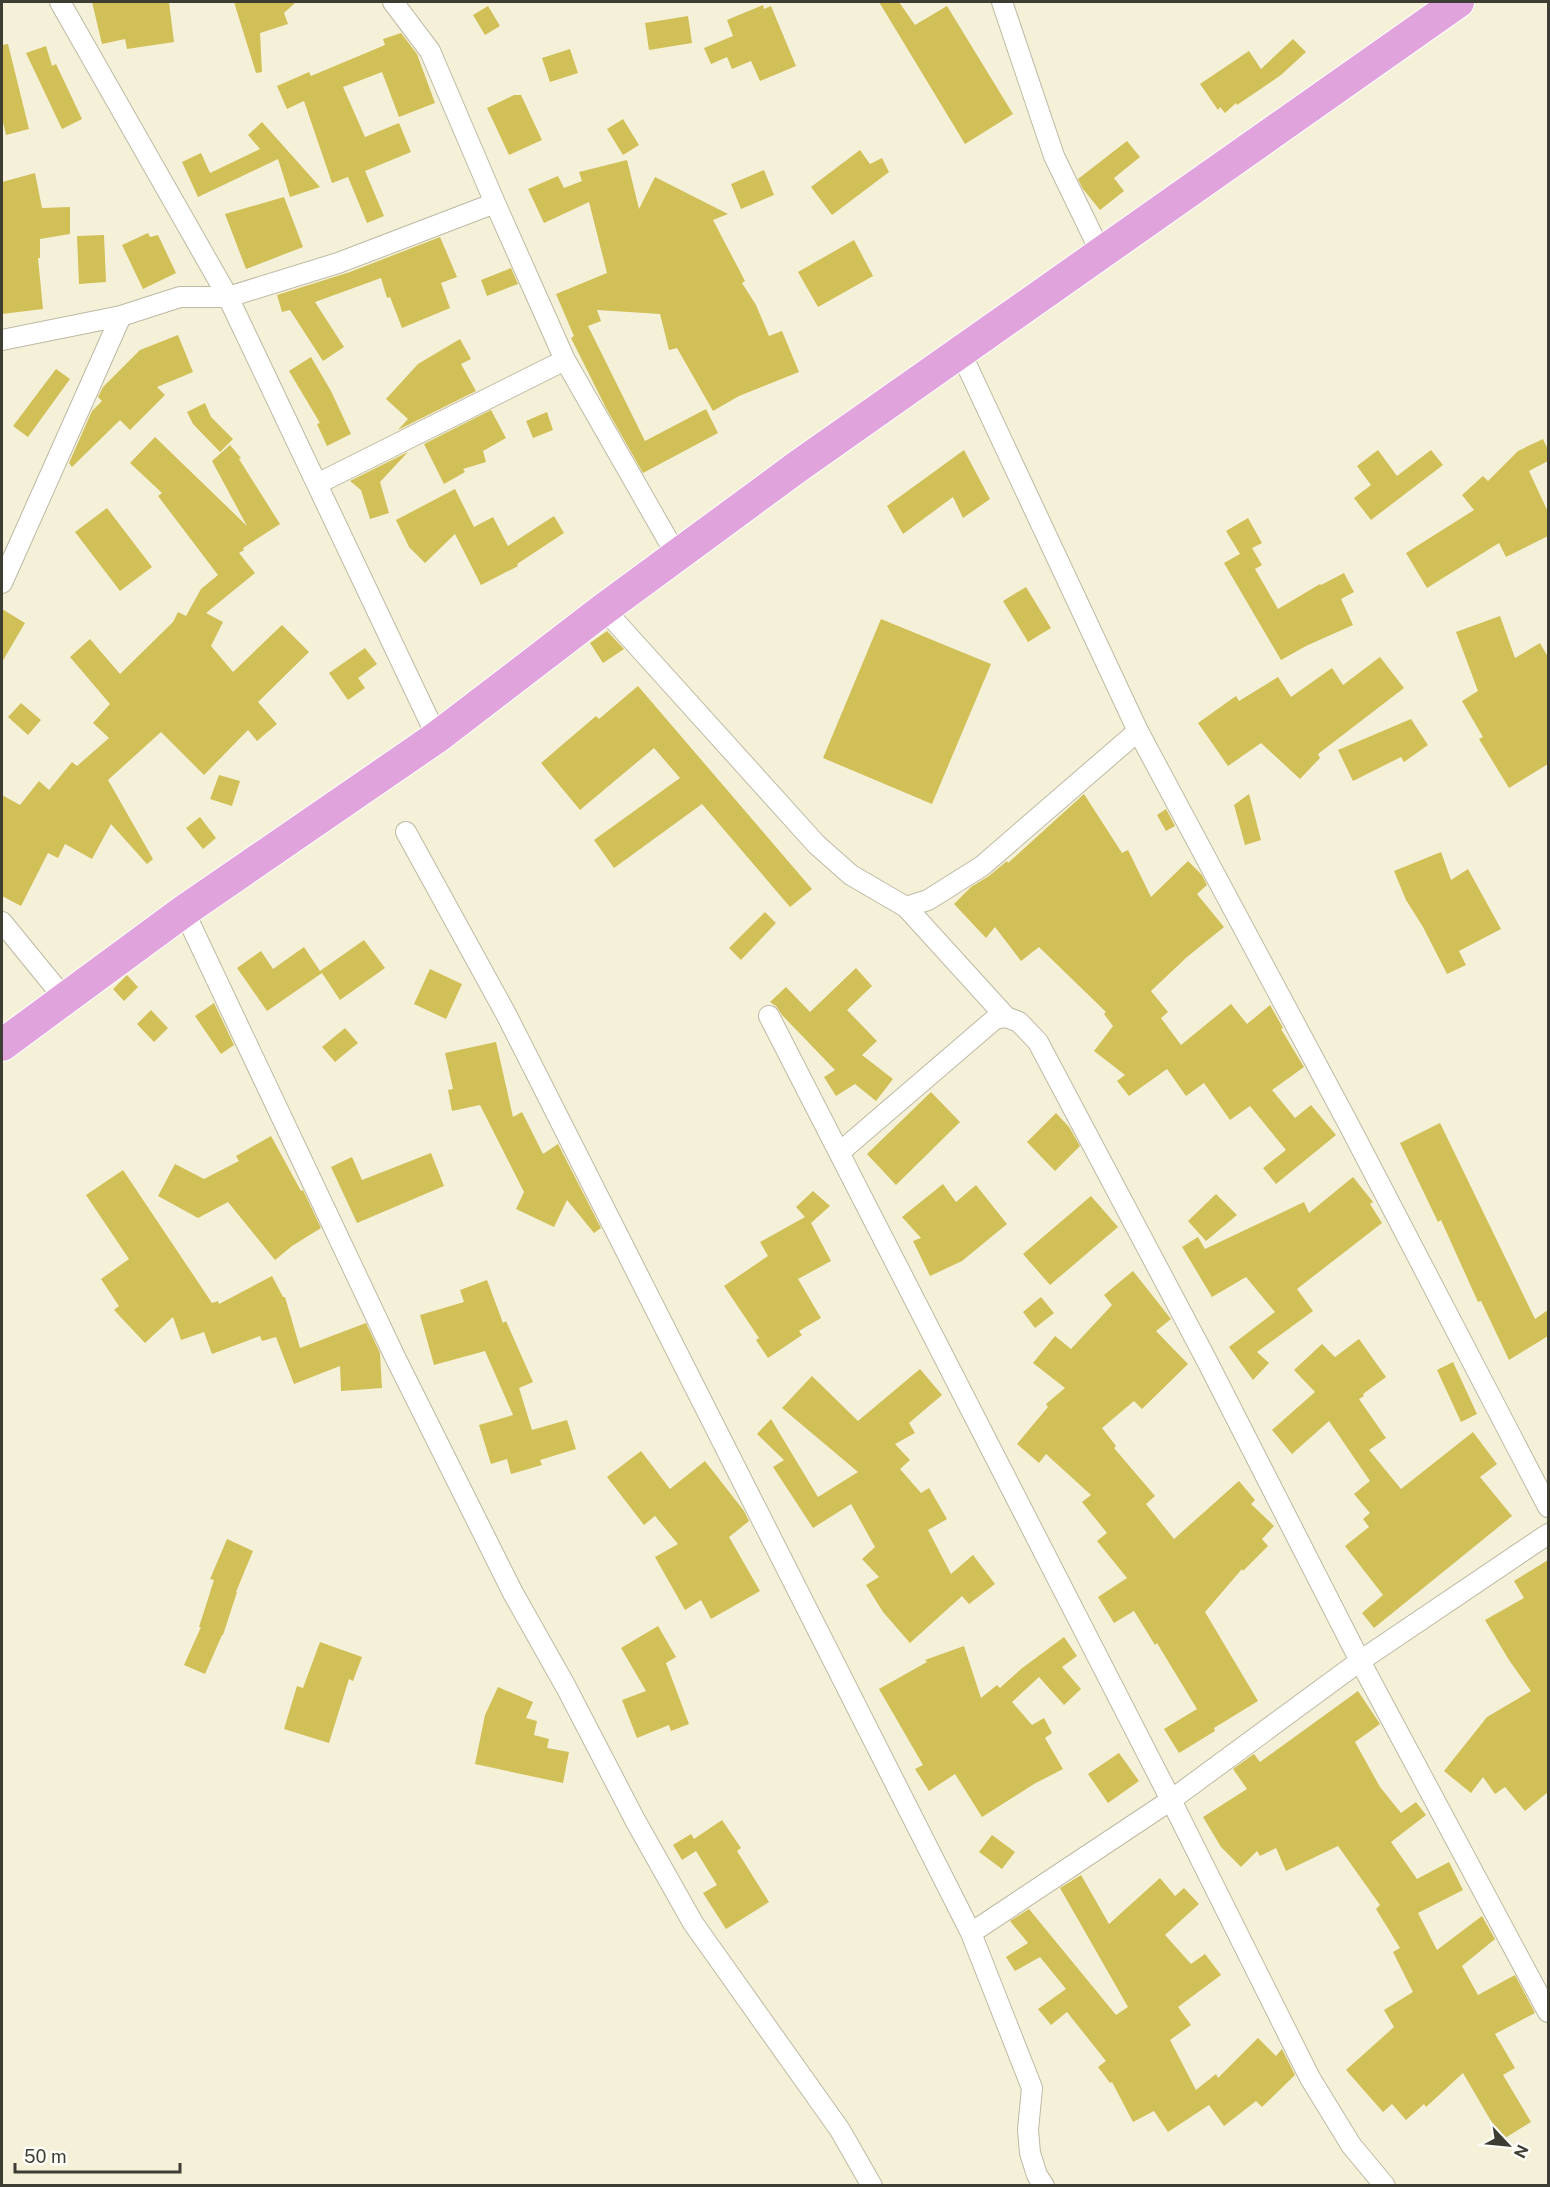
<svg xmlns="http://www.w3.org/2000/svg" width="1550" height="2187" font-family="'Public Sans',sans-serif">
<style>
.building{fill:#d1bf58}
.lines{fill:none;stroke-linecap:round;stroke-linejoin:round}
.street-casing{stroke:#bdb9a2;stroke-width:22}
.primary-casing{stroke:#fff;stroke-width:34}
.street{stroke:#fff;stroke-width:20}
.primary{stroke:#e1a3dc;stroke-width:32}
</style>
<rect width="100%" height="100%" fill="#f5f1d9"/>
<!-- building -->
<path class="building" d="M 92,2 L 169,2 L 174,42 L 127,49 L 125,39 L 102,44 Z
M 234,2 L 296,2 L 284,13 L 288,24 L 260,33 L 262,72 L 256,73 Z
M 879,2 L 899,2 L 915,25 L 947,6 L 1013,114 L 965,144 Z
M 763,5 L 764,9 L 771,6 L 796,66 L 760,81 L 751,61 L 732,69 L 727,57 L 711,64 L 704,48 L 733,36 L 727,20 Z
M 488,6 L 500,26 L 485,35 L 473,15 Z
M 688,16 L 692,43 L 649,50 L 645,23 Z
M 401,33 L 417,54 L 435,103 L 399,117 L 382,72 L 343,87 L 365,137 L 399,123 L 411,152 L 365,171 L 384,216 L 367,223 L 348,177 L 332,183 L 304,101 L 287,109 L 277,86 L 309,72 L 311,76 L 385,45 L 383,39 Z
M 1293,39 L 1306,52 L 1281,75 L 1237,105 L 1236,103 L 1225,113 L 1220,107 L 1218,110 L 1200,84 L 1249,51 L 1261,69 Z
M 8,44 L 29,129 L 6,135 L 2,118 L 2,45 Z
M 46,46 L 52,66 L 56,64 L 82,119 L 62,129 L 26,53 Z
M 570,49 L 578,73 L 550,82 L 542,58 Z
M 514,95 L 521,95 L 542,140 L 509,155 L 487,108 Z
M 623,119 L 639,145 L 623,155 L 607,129 Z
M 262,122 L 320,187 L 290,197 L 278,159 L 198,197 L 182,162 L 201,153 L 210,173 L 260,149 L 248,135 Z
M 1127,141 L 1140,157 L 1114,178 L 1124,191 L 1100,210 L 1083,189 L 1078,179 Z
M 860,150 L 870,164 L 882,158 L 889,172 L 832,215 L 811,187 Z
M 627,160 L 639,209 L 655,177 L 728,214 L 713,220 L 745,281 L 742,283 L 756,305 L 769,336 L 782,331 L 799,372 L 739,396 L 713,411 L 677,348 L 669,350 L 660,314 L 597,310 L 601,321 L 588,326 L 645,441 L 706,409 L 718,433 L 643,473 L 606,408 L 571,338 L 574,336 L 556,294 L 607,273 L 589,202 L 544,223 L 528,189 L 558,176 L 564,188 L 582,181 L 579,172 Z
M 764,170 L 774,195 L 741,209 L 731,184 Z
M 35,173 L 42,208 L 70,207 L 70,234 L 40,239 L 40,258 L 38,258 L 43,309 L 2,314 L 2,182 Z
M 284,197 L 303,247 L 246,269 L 225,214 Z
M 148,233 L 150,237 L 158,235 L 176,273 L 143,289 L 122,245 Z
M 104,235 L 106,282 L 79,284 L 77,236 Z
M 440,237 L 457,277 L 441,283 L 450,308 L 402,328 L 390,297 L 387,298 L 381,278 L 315,302 L 344,347 L 323,361 L 290,310 L 282,312 L 277,295 L 350,272 Z
M 854,240 L 873,276 L 818,307 L 798,272 Z
M 511,268 L 518,284 L 487,296 L 481,280 Z
M 178,335 L 193,372 L 157,387 L 165,395 L 130,430 L 120,420 L 72,467 L 69,463 L 92,411 L 102,401 L 98,397 L 103,387 L 140,350 Z
M 460,339 L 471,359 L 461,364 L 476,391 L 398,430 L 408,419 L 386,399 L 418,364 Z
M 311,357 L 331,391 L 351,434 L 327,446 L 317,424 L 320,423 L 289,371 Z
M 56,369 L 70,379 L 28,437 L 13,426 Z
M 205,403 L 211,417 L 233,439 L 220,452 L 193,424 L 187,412 Z
M 491,410 L 506,438 L 483,451 L 486,462 L 463,469 L 465,472 L 444,484 L 424,444 Z
M 547,412 L 553,430 L 533,438 L 526,421 Z
M 155,437 L 247,526 L 212,461 L 230,445 L 241,458 L 239,459 L 280,524 L 243,548 L 244,550 L 239,553 L 255,573 L 206,613 L 223,622 L 211,646 L 233,672 L 282,625 L 309,652 L 258,702 L 277,724 L 257,741 L 248,730 L 204,775 L 161,732 L 108,780 L 153,859 L 147,864 L 111,824 L 92,859 L 65,844 L 58,858 L 48,853 L 21,906 L 2,896 L 2,795 L 20,805 L 39,781 L 49,790 L 72,762 L 77,766 L 109,738 L 93,723 L 110,704 L 70,657 L 90,639 L 120,674 L 173,622 L 178,612 L 186,616 L 201,589 L 218,575 L 158,496 L 162,493 L 130,463 Z
M 1543,439 L 1548,450 L 1548,461 L 1529,471 L 1548,512 L 1548,536 L 1506,557 L 1499,543 L 1427,588 L 1406,553 L 1474,510 L 1462,495 L 1483,476 L 1488,481 L 1518,451 Z
M 964,450 L 990,499 L 963,518 L 953,497 L 903,534 L 887,506 Z
M 1378,450 L 1397,476 L 1431,450 L 1443,465 L 1371,520 L 1354,498 L 1371,485 L 1357,466 Z
M 408,452 L 380,482 L 389,513 L 370,519 L 361,490 L 350,481 Z
M 455,489 L 474,527 L 493,517 L 508,546 L 554,516 L 564,533 L 517,564 L 518,566 L 481,585 L 455,534 L 425,563 L 409,547 L 396,520 Z
M 107,508 L 152,567 L 120,591 L 75,532 Z
M 1248,518 L 1262,543 L 1252,548 L 1262,565 L 1255,569 L 1278,609 L 1320,584 L 1321,585 L 1344,573 L 1354,592 L 1341,599 L 1353,625 L 1306,646 L 1281,660 L 1224,563 L 1240,554 L 1226,531 Z
M 1026,587 L 1051,628 L 1028,642 L 1003,601 Z
M 2,609 L 25,623 L 2,662 Z
M 1500,616 L 1515,658 L 1540,643 L 1548,657 L 1548,764 L 1509,788 L 1479,739 L 1483,737 L 1462,701 L 1478,691 L 1456,632 Z
M 881,619 L 991,664 L 932,804 L 823,758 Z
M 607,631 L 624,649 L 603,663 L 590,643 Z
M 365,648 L 377,664 L 358,678 L 365,688 L 348,700 L 329,673 Z
M 1380,657 L 1404,688 L 1318,754 L 1320,758 L 1300,779 L 1261,743 L 1228,766 L 1198,723 L 1236,696 L 1239,701 L 1278,677 L 1291,697 L 1332,668 L 1343,685 Z
M 638,686 L 812,889 L 790,907 L 702,804 L 614,868 L 594,840 L 680,778 L 654,748 L 580,810 L 541,763 L 596,716 L 599,719 Z
M 21,703 L 41,720 L 28,735 L 8,717 Z
M 1411,719 L 1428,745 L 1404,762 L 1401,757 L 1353,781 L 1338,750 Z
M 219,775 L 240,781 L 232,806 L 210,799 Z
M 1084,794 L 1122,853 L 1128,850 L 1151,897 L 1188,861 L 1202,875 L 1207,885 L 1197,894 L 1224,927 L 1187,957 L 1151,991 L 1168,1012 L 1161,1018 L 1181,1045 L 1231,1004 L 1247,1024 L 1270,1005 L 1283,1028 L 1281,1029 L 1304,1067 L 1272,1090 L 1295,1118 L 1311,1105 L 1336,1135 L 1276,1184 L 1263,1168 L 1286,1150 L 1250,1106 L 1230,1120 L 1204,1083 L 1186,1096 L 1167,1069 L 1129,1096 L 1117,1081 L 1125,1075 L 1094,1051 L 1113,1026 L 1104,1014 L 1106,1012 L 1039,947 L 1021,961 L 995,927 L 986,938 L 954,904 L 971,887 L 989,876 L 1007,861 L 1008,863 Z
M 1249,794 L 1261,840 L 1245,845 L 1234,805 Z
M 1166,809 L 1175,826 L 1166,831 L 1157,815 Z
M 200,817 L 216,838 L 203,849 L 186,828 Z
M 1441,852 L 1451,880 L 1468,869 L 1501,929 L 1459,951 L 1466,965 L 1447,974 L 1423,927 L 1406,900 L 1394,871 Z
M 765,912 L 776,923 L 741,960 L 729,948 Z
M 364,940 L 385,968 L 340,1000 L 322,973 L 267,1011 L 237,968 L 261,951 L 273,969 L 304,947 L 320,971 Z
M 856,968 L 872,986 L 847,1010 L 877,1041 L 862,1055 L 893,1079 L 876,1101 L 855,1084 L 836,1096 L 824,1077 L 835,1070 L 782,1015 L 776,1006 L 770,1002 L 786,987 L 810,1012 Z
M 430,969 L 462,984 L 446,1019 L 414,1004 Z
M 127,975 L 138,987 L 124,1001 L 113,989 Z
M 214,1003 L 234,1045 L 221,1054 L 195,1016 Z
M 151,1010 L 168,1028 L 154,1042 L 137,1024 Z
M 345,1028 L 358,1043 L 335,1062 L 322,1047 Z
M 496,1042 L 513,1117 L 522,1112 L 543,1154 L 558,1144 L 601,1228 L 594,1233 L 567,1200 L 554,1227 L 516,1209 L 524,1192 L 480,1105 L 452,1111 L 448,1090 L 453,1089 L 445,1053 Z
M 931,1092 L 960,1122 L 896,1185 L 867,1154 Z
M 1056,1113 L 1069,1127 L 1080,1146 L 1055,1171 L 1027,1142 Z
M 1440,1123 L 1535,1319 L 1548,1310 L 1548,1336 L 1509,1360 L 1481,1301 L 1478,1302 L 1441,1220 L 1438,1222 L 1400,1143 Z
M 271,1136 L 301,1191 L 303,1190 L 321,1228 L 292,1246 L 275,1260 L 228,1202 L 198,1218 L 158,1196 L 175,1164 L 204,1179 L 239,1161 L 236,1156 Z
M 431,1153 L 444,1186 L 357,1223 L 331,1167 L 352,1157 L 362,1180 Z
M 123,1170 L 212,1303 L 218,1301 L 219,1304 L 272,1276 L 283,1297 L 285,1297 L 300,1348 L 366,1323 L 380,1353 L 382,1388 L 341,1391 L 340,1366 L 294,1384 L 276,1337 L 262,1341 L 260,1336 L 212,1354 L 204,1332 L 181,1340 L 173,1317 L 145,1343 L 114,1310 L 119,1306 L 101,1279 L 129,1259 L 86,1195 Z
M 1353,1177 L 1373,1202 L 1370,1204 L 1382,1223 L 1297,1289 L 1313,1311 L 1257,1352 L 1269,1363 L 1253,1380 L 1229,1347 L 1275,1312 L 1246,1277 L 1212,1297 L 1182,1247 L 1198,1237 L 1205,1249 L 1304,1202 L 1309,1213 Z
M 943,1184 L 956,1202 L 976,1185 L 1007,1224 L 962,1261 L 930,1276 L 913,1241 L 921,1238 L 902,1217 Z
M 813,1191 L 830,1206 L 811,1223 L 831,1261 L 798,1279 L 821,1318 L 799,1331 L 802,1335 L 768,1358 L 756,1340 L 759,1338 L 724,1286 L 768,1256 L 760,1242 L 805,1217 L 796,1207 Z
M 1216,1194 L 1237,1215 L 1206,1241 L 1188,1221 Z
M 1091,1196 L 1118,1227 L 1050,1285 L 1023,1254 Z
M 1133,1271 L 1171,1319 L 1156,1331 L 1188,1364 L 1142,1409 L 1134,1401 L 1102,1428 L 1116,1446 L 1114,1448 L 1155,1496 L 1146,1504 L 1174,1539 L 1239,1481 L 1255,1500 L 1251,1504 L 1274,1526 L 1262,1539 L 1268,1546 L 1243,1571 L 1242,1569 L 1205,1612 L 1258,1701 L 1214,1728 L 1215,1731 L 1179,1753 L 1164,1729 L 1197,1709 L 1157,1643 L 1155,1645 L 1134,1611 L 1114,1623 L 1098,1597 L 1127,1578 L 1097,1541 L 1107,1533 L 1082,1502 L 1091,1495 L 1046,1454 L 1039,1463 L 1017,1444 L 1048,1407 L 1046,1404 L 1065,1388 L 1033,1363 L 1055,1336 L 1071,1349 L 1112,1305 L 1104,1295 Z
M 487,1280 L 503,1323 L 506,1321 L 533,1382 L 519,1388 L 532,1430 L 567,1420 L 576,1449 L 540,1460 L 542,1465 L 511,1474 L 507,1459 L 491,1464 L 479,1425 L 513,1415 L 485,1351 L 434,1365 L 420,1315 L 464,1302 L 460,1290 Z
M 1041,1297 L 1054,1313 L 1035,1328 L 1023,1312 Z
M 1359,1339 L 1386,1377 L 1363,1394 L 1364,1396 L 1359,1399 L 1386,1438 L 1369,1450 L 1401,1489 L 1473,1432 L 1497,1464 L 1480,1477 L 1512,1516 L 1374,1628 L 1362,1613 L 1383,1595 L 1345,1546 L 1369,1527 L 1363,1519 L 1370,1513 L 1354,1494 L 1370,1481 L 1329,1421 L 1292,1454 L 1272,1430 L 1315,1392 L 1294,1370 L 1322,1344 L 1335,1357 Z
M 1453,1362 L 1477,1414 L 1461,1422 L 1437,1370 Z
M 920,1369 L 942,1395 L 909,1423 L 915,1433 L 895,1444 L 910,1460 L 900,1469 L 921,1493 L 929,1488 L 947,1519 L 928,1530 L 951,1574 L 973,1555 L 995,1584 L 969,1604 L 962,1596 L 910,1643 L 883,1612 L 866,1585 L 879,1577 L 862,1559 L 875,1547 L 851,1504 L 813,1528 L 773,1467 L 784,1460 L 757,1434 L 771,1419 L 818,1497 L 858,1472 L 782,1408 L 812,1376 L 858,1421 Z
M 641,1451 L 670,1489 L 705,1461 L 744,1511 L 749,1521 L 729,1537 L 760,1591 L 711,1619 L 701,1600 L 685,1610 L 655,1557 L 678,1544 L 655,1516 L 644,1525 L 607,1477 Z
M 227,1539 L 253,1551 L 236,1592 L 237,1592 L 223,1635 L 222,1635 L 205,1674 L 184,1665 L 201,1627 L 199,1627 L 214,1580 L 210,1579 Z
M 1548,1560 L 1548,1792 L 1525,1811 L 1505,1787 L 1495,1794 L 1483,1777 L 1471,1793 L 1444,1771 L 1487,1717 L 1531,1691 L 1509,1660 L 1485,1620 L 1524,1598 L 1514,1581 Z
M 658,1626 L 676,1657 L 666,1663 L 689,1724 L 671,1731 L 669,1725 L 637,1738 L 622,1700 L 646,1691 L 621,1648 Z
M 1064,1637 L 1077,1656 L 1062,1667 L 1081,1689 L 1064,1705 L 1039,1677 L 1012,1702 L 1032,1725 L 1044,1718 L 1052,1733 L 1045,1738 L 1063,1769 L 1034,1784 L 982,1817 L 955,1774 L 929,1791 L 915,1769 L 923,1765 L 879,1689 L 927,1662 L 925,1660 L 964,1646 L 981,1698 L 997,1685 L 1000,1688 L 1021,1669 Z
M 320,1642 L 362,1657 L 353,1681 L 349,1679 L 329,1743 L 284,1729 L 297,1686 L 303,1688 Z
M 498,1687 L 533,1702 L 526,1718 L 537,1721 L 534,1735 L 549,1739 L 547,1748 L 569,1752 L 563,1783 L 475,1764 L 485,1715 Z
M 1358,1691 L 1380,1724 L 1355,1742 L 1380,1787 L 1401,1813 L 1416,1802 L 1426,1815 L 1391,1842 L 1417,1879 L 1449,1862 L 1463,1890 L 1418,1913 L 1437,1950 L 1482,1916 L 1495,1939 L 1462,1966 L 1478,1995 L 1515,1975 L 1535,2013 L 1495,2034 L 1515,2068 L 1503,2075 L 1531,2122 L 1502,2140 L 1463,2073 L 1426,2107 L 1424,2104 L 1406,2120 L 1392,2104 L 1383,2112 L 1346,2070 L 1394,2027 L 1384,2010 L 1413,1992 L 1393,1952 L 1400,1948 L 1376,1909 L 1380,1905 L 1338,1846 L 1286,1871 L 1276,1848 L 1260,1856 L 1257,1851 L 1241,1867 L 1221,1847 L 1203,1817 L 1247,1789 L 1233,1769 L 1254,1754 L 1260,1762 Z
M 1119,1753 L 1139,1781 L 1108,1803 L 1088,1774 Z
M 722,1820 L 741,1848 L 737,1851 L 769,1902 L 726,1929 L 703,1893 L 717,1885 L 696,1851 L 682,1860 L 673,1845 L 691,1834 L 694,1839 Z
M 992,1835 L 1015,1852 L 1002,1869 L 979,1852 Z
M 1081,1875 L 1109,1924 L 1160,1878 L 1175,1896 L 1184,1888 L 1199,1904 L 1165,1935 L 1191,1964 L 1205,1954 L 1221,1975 L 1178,2007 L 1191,2025 L 1170,2040 L 1196,2090 L 1216,2074 L 1218,2078 L 1258,2038 L 1276,2056 L 1282,2049 L 1295,2075 L 1262,2107 L 1256,2101 L 1224,2126 L 1209,2105 L 1168,2132 L 1154,2111 L 1133,2122 L 1112,2082 L 1110,2083 L 1098,2067 L 1106,2061 L 1067,2012 L 1051,2025 L 1038,2009 L 1066,1989 L 1040,1957 L 1015,1971 L 1006,1957 L 1028,1943 L 1010,1921 L 1029,1909 L 1116,2015 L 1128,2007 L 1060,1888 Z"/>
<g class="lines">
<defs>
<path id="street" d="M 60,2 L 228,297 L 437,737
M 393,2 L 430,51 L 495,203 L 565,360 L 677,556
M 1002,2 L 1054,156 L 1101,253
M 2,340 L 121,316 L 180,297 L 228,297 L 338,263 L 495,203
M 960,351 L 1138,731 L 1349,1125 L 1548,1507
M 317,484 L 565,360
M 2,583 L 121,316
M 604,609 L 817,845 L 851,875 L 906,907 L 928,900 L 982,866 L 1138,731
M 406,832 L 506,1014 L 971,1933 L 1032,2088 L 1028,2130 L 1030,2153 L 1037,2175 L 1044,2186
M 906,907 L 1006,1017 L 1019,1022 L 1038,1042 L 1206,1359 L 1360,1661 L 1548,2012
M 184,911 L 395,1357 L 513,1593 L 566,1687 L 635,1820 L 693,1923 L 840,2130 L 872,2186
M 2,922 L 64,998
M 769,1016 L 1171,1800 L 1310,2078 L 1351,2145 L 1385,2186
M 840,1152 L 995,1019 L 1006,1017
M 971,1933 L 1171,1800 L 1360,1661 L 1548,1534"/>
<path id="primary" d="M 2,1045 L 184,911 L 437,737 L 604,609 L 797,467 L 1458,2"/>
</defs>
<!-- street casing -->
<use href="#street" class="street-casing"/>
<!-- primary casing -->
<use href="#primary" class="primary-casing"/>
<!-- street -->
<use href="#street" class="street"/>
<!-- primary -->
<use href="#primary" class="primary"/>
</g>
<!-- border -->
<rect width="1550" height="2187" fill="none" stroke="#3e3d33" stroke-width="6"/>
<!-- north arrow -->
<g transform="translate(1508 2145) rotate(116)" stroke="#fefef9" stroke-width="4.5" paint-order="stroke">
<path d="M0-4.5L10 22L0 15L-10 22Z" fill="#3e3d33"/>
<text y="-9" font-size="16" font-weight="bold" text-anchor="middle" fill="#3e3d33">N</text>
</g>
<!-- scale -->
<path d="M15 2163v9h165v-9" fill="none" stroke="#3e3d33" stroke-width="3"/>
<text x="24" y="2163" font-size="18" fill="#3e3d33" stroke="#fefef9" stroke-width="4.5" paint-order="stroke">50 m</text>
</svg>
